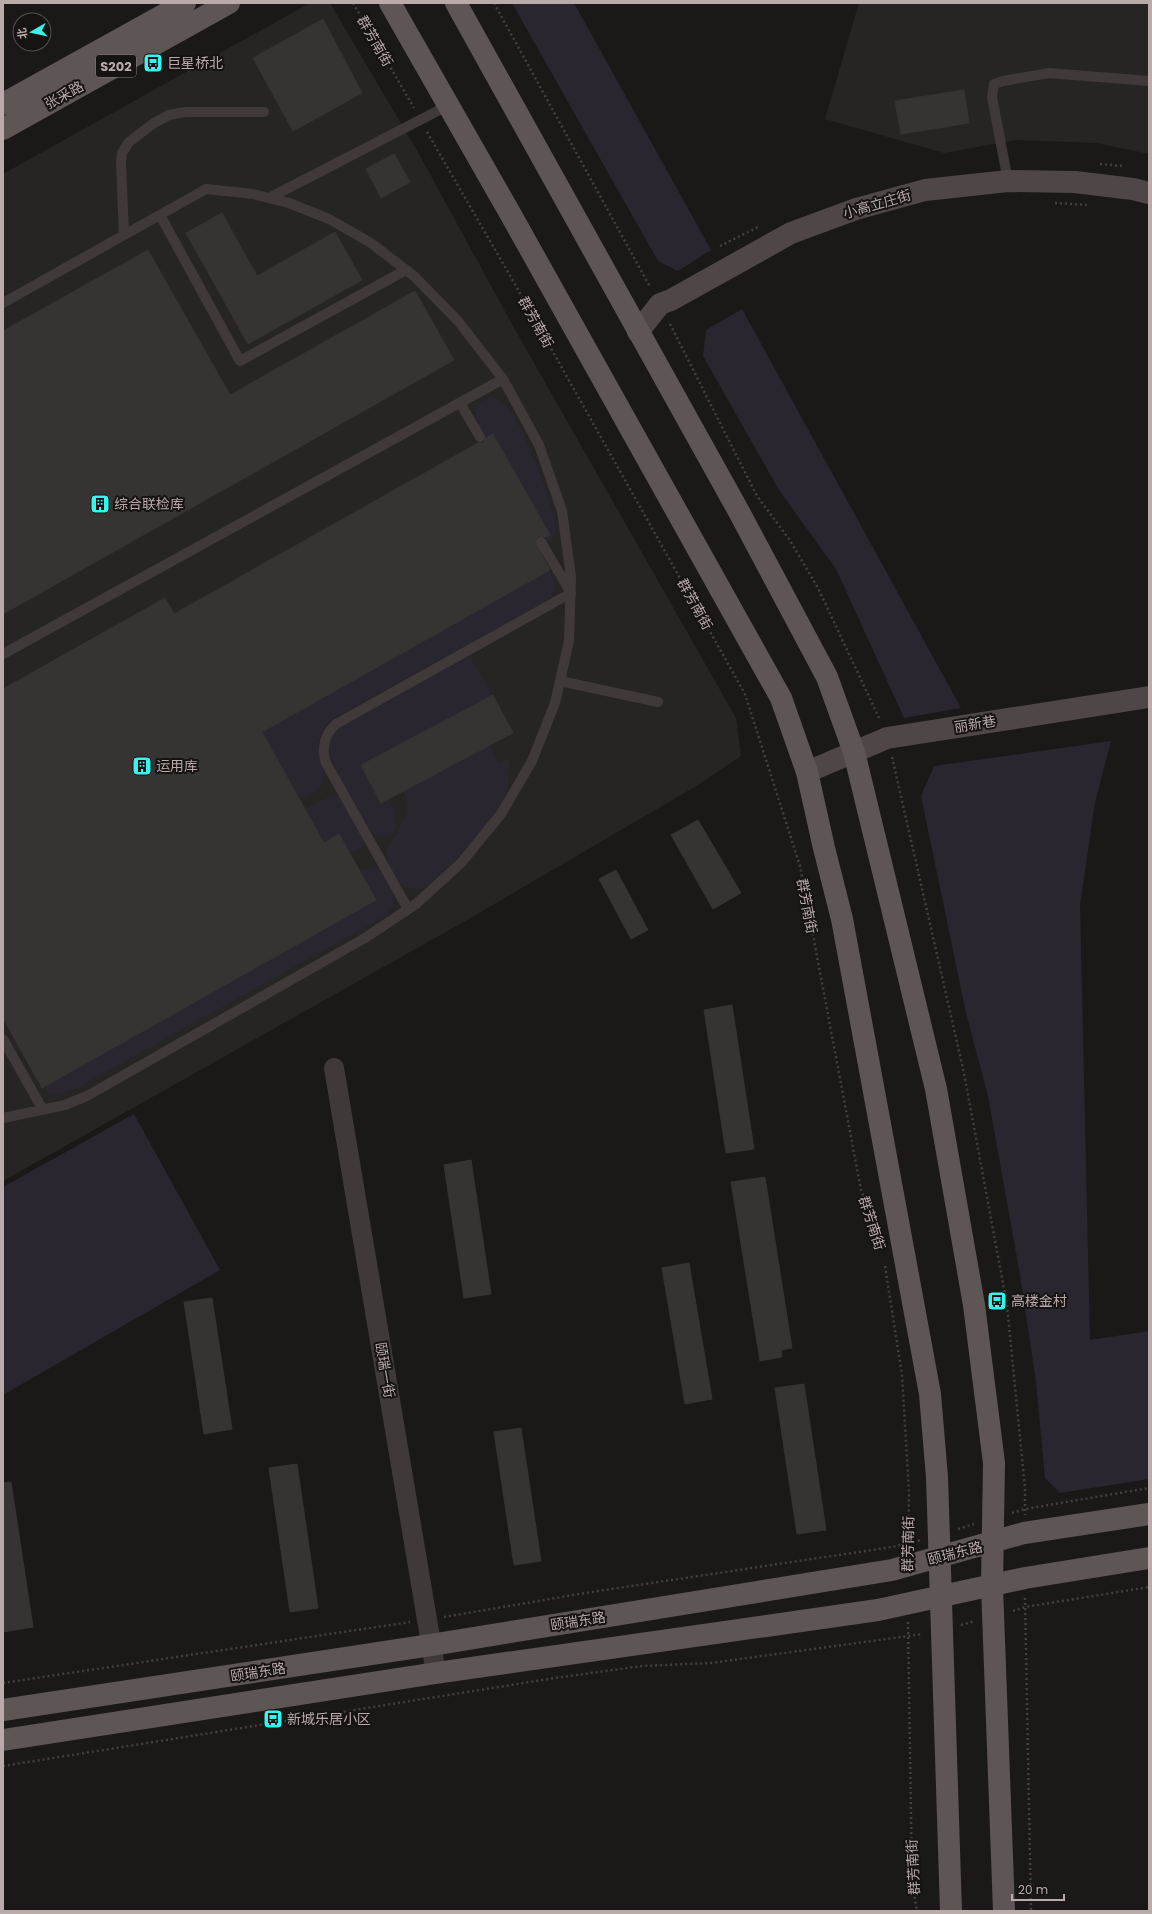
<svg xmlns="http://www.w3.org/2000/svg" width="1152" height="1914" font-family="Poppins,'Noto Sans SC',sans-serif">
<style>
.built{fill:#272524}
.green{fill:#2a262f}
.building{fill:#363433;stroke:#363332}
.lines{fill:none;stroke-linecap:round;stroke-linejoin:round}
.path{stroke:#463f3f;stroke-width:2.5;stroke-dasharray:2 3;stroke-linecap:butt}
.lane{stroke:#3f3a39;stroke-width:10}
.street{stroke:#3f3a39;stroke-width:20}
.secondary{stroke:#4f4747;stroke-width:22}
.primary{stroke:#5e5555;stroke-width:22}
.labels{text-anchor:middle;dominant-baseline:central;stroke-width:4;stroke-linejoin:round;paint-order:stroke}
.shield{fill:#151413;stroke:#887d7d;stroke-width:1}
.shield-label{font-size:13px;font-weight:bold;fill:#baaaaa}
.street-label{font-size:14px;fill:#baaaaa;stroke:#151413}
.poi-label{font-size:14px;fill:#baaaaa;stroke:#151413;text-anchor:start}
</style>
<rect width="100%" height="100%" fill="#1a1918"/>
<!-- built -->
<path class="built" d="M 310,3 L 330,3 L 419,154 L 513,326 L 736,718 L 741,756 L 698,785 L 467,920 L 3,1181 L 3,174 Z
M 859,3 L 1149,3 L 1149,154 L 1097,143 L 1015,140 L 944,153 L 825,119 Z"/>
<!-- green -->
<path class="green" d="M 512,3 L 574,3 L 711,250 L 678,271 L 658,261 Z
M 742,309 L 961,708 L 904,718 L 836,569 L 779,490 L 703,356 L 706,330 Z
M 490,398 C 496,398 502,400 506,405 C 521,421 559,512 555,533 C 554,536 552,539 550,541 L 545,541 L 543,539 L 549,535 L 493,434 L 486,438 C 477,424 465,403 490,398 Z
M 549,571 C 557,582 556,592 546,601 L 332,719 C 303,746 332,768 321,786 C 318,792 306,796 300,799 L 262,732 Z
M 469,655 L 492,696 L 381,803 L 389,799 C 395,813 406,843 376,836 C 366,829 329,762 329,749 C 329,736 338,729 348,722 Z
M 1111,741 L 1095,802 L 1080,905 L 1090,1340 L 1149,1331 L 1149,1479 L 1060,1493 L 1045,1478 L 1036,1382 L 1020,1275 L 988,1096 L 966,1013 L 921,796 L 934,766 Z
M 490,745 L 499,763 L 509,759 C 508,769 509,790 505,798 C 496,817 441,880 422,888 C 414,891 404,887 398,881 C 390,872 387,862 387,850 C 397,827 415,818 404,791 Z
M 333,795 L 340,797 L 364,840 L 361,847 L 349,853 L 339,834 L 324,843 L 306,809 Z
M 374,866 C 385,872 397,895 393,906 C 392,910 388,913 385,916 L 77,1088 L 57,1095 L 47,1092 L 44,1086 L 360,872 Z
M 134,1114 L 220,1270 L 3,1395 L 3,1187 Z"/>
<!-- building -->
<path class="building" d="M 323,19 L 362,93 L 293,131 L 253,58 Z
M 964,90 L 969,123 L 901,134 L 895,101 Z
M 394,154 L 410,182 L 381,198 L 366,169 Z
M 222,213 L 257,276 L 335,232 L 362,280 L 248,344 L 186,233 Z
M 148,250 L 230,395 L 415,291 L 454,360 L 3,614 L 3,331 Z
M 493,434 L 550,535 L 545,537 L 538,536 L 535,542 L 550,570 L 262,732 L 324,843 L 339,834 L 376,900 L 42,1088 L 3,1018 L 3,689 L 165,598 L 174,614 L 478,443 L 483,443 L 486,438 Z
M 493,695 L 513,733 L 381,803 L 361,765 Z
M 698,820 L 741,893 L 713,909 L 671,835 Z
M 616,870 L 648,930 L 631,939 L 599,879 Z
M 732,1005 L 754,1149 L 726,1153 L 704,1010 Z
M 471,1160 L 491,1294 L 464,1298 L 444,1165 Z
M 765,1177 L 792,1348 L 781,1350 L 782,1357 L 760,1361 L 731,1182 Z
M 689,1263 L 712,1399 L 685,1404 L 662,1268 Z
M 212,1298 L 232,1429 L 204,1434 L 184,1302 Z
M 804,1384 L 826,1530 L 797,1534 L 775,1388 Z
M 521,1428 L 541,1561 L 514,1565 L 494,1432 Z
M 297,1464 L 318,1608 L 290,1612 L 269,1468 Z
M 11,1482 L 33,1627 L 3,1632 L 3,1483 Z"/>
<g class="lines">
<!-- path -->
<path class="path" d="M 353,3 L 414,108
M 494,3 L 650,287
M 427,132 L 516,286 L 745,694 L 800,866 L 861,1190 L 881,1243
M 1100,164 L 1123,166
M 1055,203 L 1090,205
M 720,246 L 758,227
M 670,324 L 757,496 L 789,539 L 818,588 L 880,720
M 892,757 L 964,1073 L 1007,1305 L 1025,1488 L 1025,1515
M 885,1266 L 902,1375 L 909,1492 L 908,1545
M 1012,1513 L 1025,1509 L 1149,1488
M 958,1529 L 974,1524
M 1025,1598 L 1031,1911
M 1013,1611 L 1025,1607 L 1149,1587
M 444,1617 L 585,1593 L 892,1547 L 921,1540
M 908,1622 L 912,1883 L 917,1911
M 961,1625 L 975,1621
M 3,1683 L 410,1622
M 3,1766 L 555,1678 L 642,1666 L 711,1663 L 923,1634"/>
<!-- lane -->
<path class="lane" d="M 1008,181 L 992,97 L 994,84 L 1003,81 L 1049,73 L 1149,81
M 269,198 L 449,105
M 160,215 L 240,361 L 406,270
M 124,235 L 121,162 L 122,153 L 129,142 L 154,123 L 169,115 L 185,112 L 264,112
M 3,303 L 206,189 L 253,194 L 289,203 L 329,219 L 371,243 L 414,276 L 458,321 L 503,379 L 539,445 L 562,511 L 571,577 L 569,641 L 555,703 L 532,761 L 501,814 L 461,863 L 416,904 L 365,938 L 87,1096 L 65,1105 L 3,1118
M 460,403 L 480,437
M 3,654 L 503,379
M 560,681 L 658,702
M 408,909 L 326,763 C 321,748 325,734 336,724 L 571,593 L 541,542
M 3,1039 L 43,1110"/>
<!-- street -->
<path class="street" d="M 334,1068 L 436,1673"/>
<!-- secondary -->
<path class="secondary" d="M 638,332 L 660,304 L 671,300 L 791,233 L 856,209 L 925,190 L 1008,181 L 1075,182 L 1133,189 L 1149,193
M 807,772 L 887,738 L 1149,697"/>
<!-- primary -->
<path class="primary" d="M 390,3 L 511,215 L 781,698 L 807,772 L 824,848 L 842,919 L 930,1394 L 937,1477 L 951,1911
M 456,3 L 738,510 L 827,677 L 854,752 L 936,1089 L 974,1305 L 994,1463 L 992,1586 L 1004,1911
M 3,104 L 185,3
M 3,129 L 229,3
M 3,1710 L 431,1645 L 892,1570 L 1024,1533 L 1149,1514
M 3,1740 L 436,1673 L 878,1610 L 1025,1578 L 1149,1558"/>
</g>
<!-- icons -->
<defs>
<symbol id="bus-square" viewBox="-11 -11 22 22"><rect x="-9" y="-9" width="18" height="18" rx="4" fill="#34f6ec" stroke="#151413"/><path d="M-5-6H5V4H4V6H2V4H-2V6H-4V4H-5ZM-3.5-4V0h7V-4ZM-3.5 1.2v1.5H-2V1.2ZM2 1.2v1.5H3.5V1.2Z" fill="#111"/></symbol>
<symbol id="building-square" viewBox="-11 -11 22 22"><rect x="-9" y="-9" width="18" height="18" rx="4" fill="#34f6ec" stroke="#151413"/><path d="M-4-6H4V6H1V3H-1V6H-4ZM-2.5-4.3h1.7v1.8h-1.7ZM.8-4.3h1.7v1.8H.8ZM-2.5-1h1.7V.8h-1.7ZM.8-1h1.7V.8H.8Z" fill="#111"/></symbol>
</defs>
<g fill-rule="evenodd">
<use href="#bus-square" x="142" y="52" width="22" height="22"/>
<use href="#building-square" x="89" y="493" width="22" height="22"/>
<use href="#building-square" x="131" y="755" width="22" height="22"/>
<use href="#bus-square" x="986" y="1290" width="22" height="22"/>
<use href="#bus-square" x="262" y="1708" width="22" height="22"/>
</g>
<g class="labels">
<!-- shield labels -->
<rect class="shield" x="96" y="55" width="40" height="22" rx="3"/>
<g class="shield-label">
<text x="116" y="66">S202</text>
</g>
<!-- street labels -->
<g class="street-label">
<text transform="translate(375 41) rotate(60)">群芳南街</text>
<text transform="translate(64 95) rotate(-29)">张采路</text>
<text transform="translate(877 204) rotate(-16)">小高立庄街</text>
<text transform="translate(536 322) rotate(61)">群芳南街</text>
<text transform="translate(695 604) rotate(61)">群芳南街</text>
<text transform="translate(975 724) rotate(-9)">丽新巷</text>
<text transform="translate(807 906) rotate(79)">群芳南街</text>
<text transform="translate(872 1223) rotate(72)">群芳南街</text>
<text transform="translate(385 1370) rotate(80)">颐瑞一街</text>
<text transform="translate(908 1544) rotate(-89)">群芳南街</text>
<text transform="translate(955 1553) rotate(-14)">颐瑞东路</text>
<text transform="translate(578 1621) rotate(-9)">颐瑞东路</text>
<text transform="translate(258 1672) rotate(-9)">颐瑞东路</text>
<text transform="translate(913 1867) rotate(-93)">群芳南街</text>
</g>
<!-- poi labels -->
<g class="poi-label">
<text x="167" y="63">巨星桥北</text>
<text x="114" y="504">综合联检库</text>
<text x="156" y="766">运用库</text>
<text x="1011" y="1301">高楼金村</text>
<text x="287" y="1719">新城乐居小区</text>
</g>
</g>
<!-- border -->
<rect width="1152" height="1914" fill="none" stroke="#baaaaa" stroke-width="8"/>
<!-- north arrow -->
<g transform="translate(32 32) rotate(261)"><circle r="19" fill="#151413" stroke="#57504f"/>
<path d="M0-3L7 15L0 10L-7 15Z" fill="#34f6ec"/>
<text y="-6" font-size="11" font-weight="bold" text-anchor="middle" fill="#baaaaa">北</text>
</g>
<!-- scale -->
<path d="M1012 1894v6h52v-6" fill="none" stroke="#baaaaa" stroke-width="2"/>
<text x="1018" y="1894" font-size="12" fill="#baaaaa" stroke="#151413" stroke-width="3" paint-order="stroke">20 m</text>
</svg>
